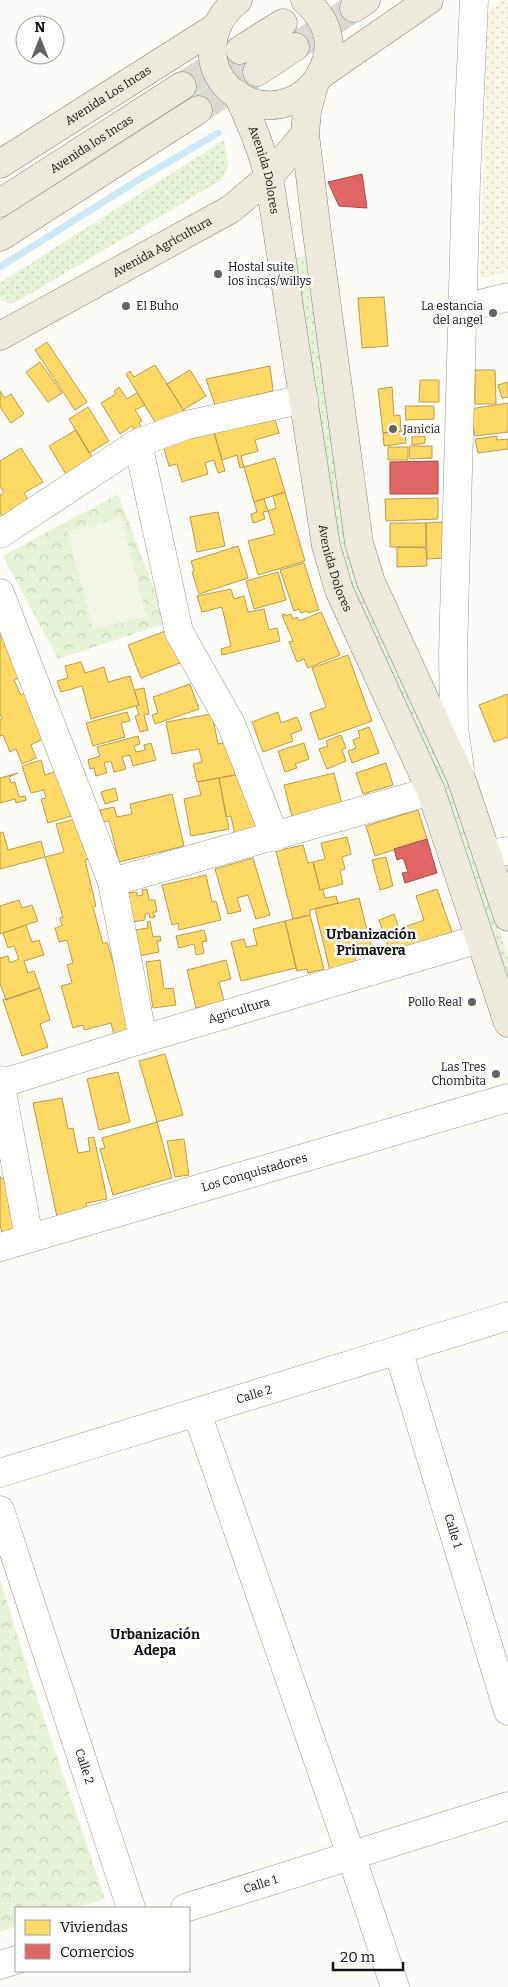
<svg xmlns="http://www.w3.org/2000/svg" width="508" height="1987" font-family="Bitter,serif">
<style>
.farmland{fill:url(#farmland-dots)}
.grass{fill:url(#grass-dots)}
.park{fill:url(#park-crowns)}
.pitch{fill:#f0f6e1}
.homes{fill:#ffd966;stroke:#b89d4c}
.shops{fill:#e06666;stroke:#a24c4c}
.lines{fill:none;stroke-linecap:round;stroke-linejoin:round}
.stream{stroke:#cde8f7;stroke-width:7}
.major-tunnel{stroke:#dad9d4;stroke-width:28;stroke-dasharray:28 14;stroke-linecap:butt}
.minor-casing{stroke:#979795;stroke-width:29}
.major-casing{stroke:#858482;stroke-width:29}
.minor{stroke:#fffffe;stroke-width:28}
.major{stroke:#ede9dc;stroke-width:28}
.poi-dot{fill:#646362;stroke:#fff;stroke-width:2}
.labels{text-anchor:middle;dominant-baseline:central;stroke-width:5;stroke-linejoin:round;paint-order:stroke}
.street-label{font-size:12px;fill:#111;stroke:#fff}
.poi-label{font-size:12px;fill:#111;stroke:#fff;text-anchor:start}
.neighbourhood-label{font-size:14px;font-weight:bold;fill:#111;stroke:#fff}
</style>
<defs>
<pattern id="farmland-dots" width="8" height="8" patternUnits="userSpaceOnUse" patternTransform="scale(1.25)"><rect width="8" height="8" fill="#f9f7e4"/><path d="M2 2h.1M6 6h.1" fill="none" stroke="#d4d3c3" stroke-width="1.8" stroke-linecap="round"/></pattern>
<pattern id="grass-dots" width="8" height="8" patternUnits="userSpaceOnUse" patternTransform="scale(1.25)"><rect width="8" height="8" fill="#e7f3d7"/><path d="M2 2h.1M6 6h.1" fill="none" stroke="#c5cfb8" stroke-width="1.8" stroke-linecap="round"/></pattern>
<pattern id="park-crowns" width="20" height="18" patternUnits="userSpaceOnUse" patternTransform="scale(1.25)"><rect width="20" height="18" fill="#e7f3d7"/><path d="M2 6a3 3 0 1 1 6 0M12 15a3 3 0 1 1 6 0" fill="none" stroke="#c5cfb8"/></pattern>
</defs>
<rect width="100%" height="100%" fill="#fdfcf7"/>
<!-- farmland -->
<path class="farmland" d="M 499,0 L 508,0 L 508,271 L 480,279 L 488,11 Z"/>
<!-- grass -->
<path class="grass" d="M 224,140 L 228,165 L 223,179 L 20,300 L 9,304 L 0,299 L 0,283 Z
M 301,256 L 310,257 L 349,544 L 451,782 L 508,957 L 508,990 L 334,545 L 293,260 Z"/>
<!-- park -->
<path class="park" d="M 118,494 L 167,623 L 58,659 L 3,556 Z
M 0,1579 L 30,1677 L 105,1899 L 75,1908 L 16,1908 L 16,1927 L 0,1932 Z"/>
<!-- pitch -->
<path class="pitch" d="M 121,517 L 147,616 L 93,630 L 67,532 Z"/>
<!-- homes -->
<path class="homes" d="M 384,297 L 388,346 L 362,348 L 358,298 Z
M 47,342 L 87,402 L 75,410 L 35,350 Z
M 40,362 L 62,393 L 48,402 L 26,372 Z
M 155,365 L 184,411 L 158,427 L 126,374 L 130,371 L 134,377 Z
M 270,366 L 273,391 L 215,405 L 206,379 Z
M 190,370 L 206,396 L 183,410 L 167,384 Z
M 475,370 L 495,370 L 496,404 L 475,404 Z
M 420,380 L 439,380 L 439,402 L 419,402 Z
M 508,382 L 508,397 L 502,398 L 498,385 Z
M 119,387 L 127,399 L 137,393 L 145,405 L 135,410 L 142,421 L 139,423 L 143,429 L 136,433 L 132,426 L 120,434 L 101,403 L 116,394 L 114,391 Z
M 392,387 L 394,416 L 400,415 L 401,431 L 383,433 L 378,389 Z
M 0,391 L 5,398 L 11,394 L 24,414 L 11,423 L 0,407 Z
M 508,403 L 508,432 L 475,436 L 470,409 Z
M 405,406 L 434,406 L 434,419 L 406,420 Z
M 88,407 L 109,441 L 89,453 L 69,419 Z
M 274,416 L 279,433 L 255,440 L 258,451 L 241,456 L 244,467 L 240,468 L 237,455 L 222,460 L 214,433 Z
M 213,428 L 225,471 L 218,473 L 214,460 L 205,463 L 208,474 L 182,482 L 177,464 L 169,466 L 162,442 Z
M 76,430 L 94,460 L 67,476 L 49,446 Z
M 405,431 L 406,443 L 384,446 L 383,433 Z
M 412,436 L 425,436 L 425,443 L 412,445 Z
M 497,436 L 497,440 L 508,439 L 508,449 L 478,453 L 475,439 Z
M 409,446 L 432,446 L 432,458 L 410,459 Z
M 388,447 L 408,447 L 408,460 L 388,460 Z
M 21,448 L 43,482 L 24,493 L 30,502 L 4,519 L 0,513 L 0,495 L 4,492 L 0,487 L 0,461 Z
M 275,458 L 285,492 L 254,502 L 244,467 Z
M 285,492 L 305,561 L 258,575 L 248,541 L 275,534 L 268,511 L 276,508 L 273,496 Z
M 438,498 L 438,519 L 386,521 L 385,499 Z
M 264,499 L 268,511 L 263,512 L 265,519 L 253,523 L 251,514 L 257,512 L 254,502 Z
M 218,512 L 225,546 L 197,552 L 190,517 Z
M 442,522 L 445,558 L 427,559 L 426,523 Z
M 390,523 L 426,523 L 426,547 L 390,547 Z
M 238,546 L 248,578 L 199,594 L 192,572 L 194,571 L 191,561 Z
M 397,547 L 426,548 L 427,566 L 397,567 Z
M 304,563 L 319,610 L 308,613 L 307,611 L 301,613 L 299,609 L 294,611 L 280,570 Z
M 278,572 L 286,600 L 254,609 L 246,581 Z
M 231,589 L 234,599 L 244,596 L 248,612 L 264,609 L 269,630 L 277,628 L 280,641 L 222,655 L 221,649 L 231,646 L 222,607 L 202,612 L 197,596 Z
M 321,612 L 340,655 L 308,668 L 304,659 L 297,662 L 289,642 L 293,641 L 282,615 L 285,614 L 285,616 L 291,614 L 293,619 L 297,617 L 299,621 Z
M 0,622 L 25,675 L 14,680 L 21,695 L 25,693 L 46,737 L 31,745 L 36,758 L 22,764 L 16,749 L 10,752 L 3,735 L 0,736 L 0,720 L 2,719 L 0,714 Z
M 168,630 L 180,663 L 141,678 L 128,645 Z
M 348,655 L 372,721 L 319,740 L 310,713 L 326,707 L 312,668 Z
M 81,662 L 85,673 L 104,667 L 108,682 L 130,676 L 139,705 L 91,719 L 82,686 L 61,692 L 57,681 L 68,678 L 65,666 Z
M 190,684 L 199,709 L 155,724 L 152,715 L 158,713 L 153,697 Z
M 144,688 L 149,714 L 144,715 L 148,730 L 140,732 L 135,716 L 139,715 L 136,706 L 139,705 L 134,690 Z
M 508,694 L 508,737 L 494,742 L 479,705 Z
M 127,712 L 130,721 L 121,723 L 125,737 L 93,746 L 86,723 Z
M 278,712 L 281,723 L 297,717 L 302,730 L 291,734 L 293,741 L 263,752 L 252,722 Z
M 212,714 L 218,744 L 228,742 L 235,775 L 197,782 L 193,764 L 202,762 L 199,749 L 172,754 L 166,722 Z
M 369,727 L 379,753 L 352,763 L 348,751 L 356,748 L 353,740 L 360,737 L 358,731 Z
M 341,735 L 346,748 L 342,750 L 346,761 L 327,769 L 319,749 L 328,746 L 326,741 Z
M 138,736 L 140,744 L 134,746 L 136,752 L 145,750 L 144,745 L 151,743 L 156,760 L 133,766 L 130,755 L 122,757 L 126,769 L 114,772 L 111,761 L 104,763 L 107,773 L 96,776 L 94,768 L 90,769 L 88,760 L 100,756 L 97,747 Z
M 304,743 L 309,759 L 295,764 L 297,768 L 285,772 L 278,751 Z
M 41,760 L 45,775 L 61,770 L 75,815 L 48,823 L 41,799 L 46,798 L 44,790 L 31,793 L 22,766 Z
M 386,763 L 393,785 L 363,794 L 356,773 Z
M 18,773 L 9,777 L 11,783 L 15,782 L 19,797 L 25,796 L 26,800 L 16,803 L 15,799 L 0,803 L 0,778 Z
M 246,773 L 258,832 L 235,836 L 231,816 L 226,817 L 219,778 Z
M 334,773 L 342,805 L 292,817 L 284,785 Z
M 219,778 L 229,829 L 191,836 L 184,799 L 201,795 L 198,782 Z
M 115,788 L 118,800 L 105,804 L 101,792 Z
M 172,794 L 184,846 L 119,862 L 109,821 L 103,822 L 100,810 L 114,807 L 117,817 L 132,814 L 130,804 Z
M 418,810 L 427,839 L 375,856 L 366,826 Z
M 75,819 L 84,849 L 93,847 L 96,858 L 85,860 L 96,906 L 93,907 L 103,944 L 107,942 L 124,1000 L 138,1029 L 114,1035 L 111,1023 L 84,1030 L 83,1025 L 73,1028 L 61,986 L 72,983 L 67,965 L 73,963 L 67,940 L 59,942 L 55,928 L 62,926 L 60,918 L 63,917 L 45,857 L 64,852 L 56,824 Z
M 3,832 L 8,850 L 41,841 L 45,857 L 0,869 L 0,833 Z
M 347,837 L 351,854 L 342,857 L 345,869 L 340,870 L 343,884 L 320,890 L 313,862 L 325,859 L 321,843 Z
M 303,845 L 308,863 L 313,862 L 320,890 L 323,889 L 325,898 L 336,896 L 338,903 L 310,910 L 310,915 L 293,919 L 276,851 Z
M 386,857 L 393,886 L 380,890 L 372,860 Z
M 253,858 L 270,915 L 256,919 L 248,895 L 237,898 L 241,911 L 228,914 L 215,869 Z
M 206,875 L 212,902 L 216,901 L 221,920 L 179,930 L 178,923 L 172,925 L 162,885 Z
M 147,889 L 149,900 L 155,900 L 157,912 L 153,912 L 155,917 L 150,918 L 149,913 L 145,914 L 145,920 L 133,922 L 128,893 L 137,892 L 137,896 L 143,895 L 142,890 Z
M 437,889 L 452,932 L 390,953 L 379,920 L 394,914 L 399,929 L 424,920 L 416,896 Z
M 359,898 L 373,953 L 355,957 L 357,964 L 330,971 L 315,909 Z
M 19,900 L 22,908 L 32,905 L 38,921 L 0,934 L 0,906 Z
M 310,915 L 324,969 L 308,973 L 307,969 L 297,971 L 285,921 Z
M 150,921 L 153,937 L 160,936 L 161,941 L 157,941 L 159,952 L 139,956 L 134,930 L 148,928 L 147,922 Z
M 285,921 L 296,968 L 241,981 L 231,942 L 244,939 L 246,947 L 257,945 L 253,929 Z
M 26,925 L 32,942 L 39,940 L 44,955 L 24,961 L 28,973 L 34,971 L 40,988 L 6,1000 L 0,983 L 0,958 L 8,956 L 10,963 L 19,959 L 14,946 L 8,948 L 3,933 Z
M 204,930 L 207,941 L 202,942 L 204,953 L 196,955 L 194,944 L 179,948 L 176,936 Z
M 160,960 L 164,989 L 173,988 L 176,1005 L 153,1008 L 146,962 Z
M 226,960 L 231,979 L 219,982 L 224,1001 L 196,1008 L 187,970 Z
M 40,988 L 50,1020 L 40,1024 L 48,1047 L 22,1056 L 3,1000 Z
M 165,1054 L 183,1115 L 157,1122 L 139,1061 Z
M 118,1072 L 130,1122 L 99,1130 L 87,1079 Z
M 62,1098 L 68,1129 L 73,1128 L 78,1153 L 90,1151 L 88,1138 L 94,1137 L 107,1199 L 86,1203 L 88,1211 L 57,1217 L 33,1103 Z
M 157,1122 L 172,1178 L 113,1195 L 100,1149 L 105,1148 L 102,1138 Z
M 184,1139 L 189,1175 L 175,1177 L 167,1141 Z
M 9,1174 L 9,1208 L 17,1205 L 20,1225 L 3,1235 L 0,1226 L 0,1176 L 1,1179 Z"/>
<!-- shops -->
<path class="shops" d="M 362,174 L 367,208 L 339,206 L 328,182 Z
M 438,461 L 438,494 L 390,494 L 390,462 Z
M 427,839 L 437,873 L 405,883 L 402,873 L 408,872 L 403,858 L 397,860 L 394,849 Z"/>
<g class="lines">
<!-- stream -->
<path class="stream" d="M 0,267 L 143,177 L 218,133"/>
<!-- major-tunnel -->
<path class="major-tunnel" d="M 295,47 L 354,8
M 182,86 L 240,50
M 198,110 L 257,72"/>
<defs>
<g id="minor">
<path d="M 463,308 L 508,297"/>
<path d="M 138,443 L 179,632 L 231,724 L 275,837"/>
<path d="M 0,534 L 138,443 L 187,425 L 304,399"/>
<path d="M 0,593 L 112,882 L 143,1039"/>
<path d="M 460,769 L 454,727 L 453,653 L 466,181 L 474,0"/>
<path d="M 487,854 L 508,851"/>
<path d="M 112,882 L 431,791"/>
<path d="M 0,1080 L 29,1238"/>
<path id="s1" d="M 0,1084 L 143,1039 L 479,939"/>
<path id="s2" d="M 0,1247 L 508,1098"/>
<path id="s3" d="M 398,1350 L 508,1711"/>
<path d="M 197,1413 L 351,1855 L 395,1987"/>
<path id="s4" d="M 0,1473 L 508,1316"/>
<path id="s5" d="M 0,1510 L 131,1908"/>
<path id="s6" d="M 185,1908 L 508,1806"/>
<path d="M 0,1965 L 16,1960"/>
</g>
<g id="major">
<path d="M 238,0 C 206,24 202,72 237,95 C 272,118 314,100 326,61 C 334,37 323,16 305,0"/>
<path d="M 354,8 L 366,0"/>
<path d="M 240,50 L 283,23"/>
<path d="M 257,72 L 295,47"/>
<path d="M 323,73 L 429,0"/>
<path d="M 314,85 L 307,111 L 305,134 L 317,233 L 359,543 L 371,582 L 461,778 L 508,917"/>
<path id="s7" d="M 237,94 C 251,121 261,148 269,177 L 326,546 L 339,590 L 431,791 L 508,1023"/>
<path id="s8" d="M 0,164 L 216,27"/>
<path id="s9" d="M 0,203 L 182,86"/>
<path d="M 0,237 L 198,110"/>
<path id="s10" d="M 0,336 L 231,209 L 269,177 L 305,134"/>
</g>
</defs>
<!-- minor casing -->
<use href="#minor" class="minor-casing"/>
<!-- major casing -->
<use href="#major" class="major-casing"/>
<!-- minor -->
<use href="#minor" class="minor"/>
<!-- major -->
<use href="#major" class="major"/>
</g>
<!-- markers -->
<g class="poi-dot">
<circle cx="218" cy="274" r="5"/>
<circle cx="126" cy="306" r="5"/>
<circle cx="493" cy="313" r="5"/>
<circle cx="393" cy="429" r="5"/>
<circle cx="472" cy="1002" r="5"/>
<circle cx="496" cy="1074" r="5"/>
</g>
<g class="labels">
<!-- street labels -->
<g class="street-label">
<text stroke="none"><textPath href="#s8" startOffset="128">Avenida Los Incas</textPath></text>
<text stroke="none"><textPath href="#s9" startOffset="109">Avenida los Incas</textPath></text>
<text stroke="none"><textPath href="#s7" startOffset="81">Avenida Dolores</textPath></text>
<text stroke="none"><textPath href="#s10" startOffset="185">Avenida Agricultura</textPath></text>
<text stroke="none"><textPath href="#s7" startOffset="486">Avenida Dolores</textPath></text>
<text stroke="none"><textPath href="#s1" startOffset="250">Agricultura</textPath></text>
<text stroke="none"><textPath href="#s2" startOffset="265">Los Conquistadores</textPath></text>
<text stroke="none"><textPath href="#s4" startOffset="266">Calle 2</textPath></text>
<text stroke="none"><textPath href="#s3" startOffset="189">Calle 1</textPath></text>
<text stroke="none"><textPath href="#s5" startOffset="270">Calle 2</textPath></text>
<text stroke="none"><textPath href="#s6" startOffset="79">Calle 1</textPath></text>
</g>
<!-- poi labels -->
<g class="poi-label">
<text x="228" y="267">Hostal suite<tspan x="228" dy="14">los incas/willys</tspan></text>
<text x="136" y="306">El Buho</text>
<text x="483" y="306" text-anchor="end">La estancia<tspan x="483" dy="14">del angel</tspan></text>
<text x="403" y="429">Janicia</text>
<text x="462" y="1002" text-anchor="end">Pollo Real</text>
<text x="486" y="1067" text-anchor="end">Las Tres<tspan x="486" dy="14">Chombita</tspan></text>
</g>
<!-- neighbourhood labels -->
<g class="neighbourhood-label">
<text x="371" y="934">Urbanización<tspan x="371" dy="16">Primavera</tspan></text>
<text x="155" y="1634">Urbanización<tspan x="155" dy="16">Adepa</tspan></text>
</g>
</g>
<!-- legend -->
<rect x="15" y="1907" width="175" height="65" fill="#ffffff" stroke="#a0a0a0"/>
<rect x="25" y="1920" width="25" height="15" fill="#ffd966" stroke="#a0a0a0"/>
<text x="60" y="1932" font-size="15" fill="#111111">Viviendas</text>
<rect x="25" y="1944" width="25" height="15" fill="#e06666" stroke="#a0a0a0"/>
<text x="60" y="1957" font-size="15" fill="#111111">Comercios</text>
<!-- north arrow -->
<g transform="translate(40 40)"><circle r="24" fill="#ffffff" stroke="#a0a0a0"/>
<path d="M0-4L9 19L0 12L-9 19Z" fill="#646362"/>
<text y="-8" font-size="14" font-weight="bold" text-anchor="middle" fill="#111111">N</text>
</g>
<!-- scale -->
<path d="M333 1962v8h70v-8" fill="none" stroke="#111111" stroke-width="2.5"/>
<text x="340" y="1962" font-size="15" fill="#111111" stroke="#ffffff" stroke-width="4" paint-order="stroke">20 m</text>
</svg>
